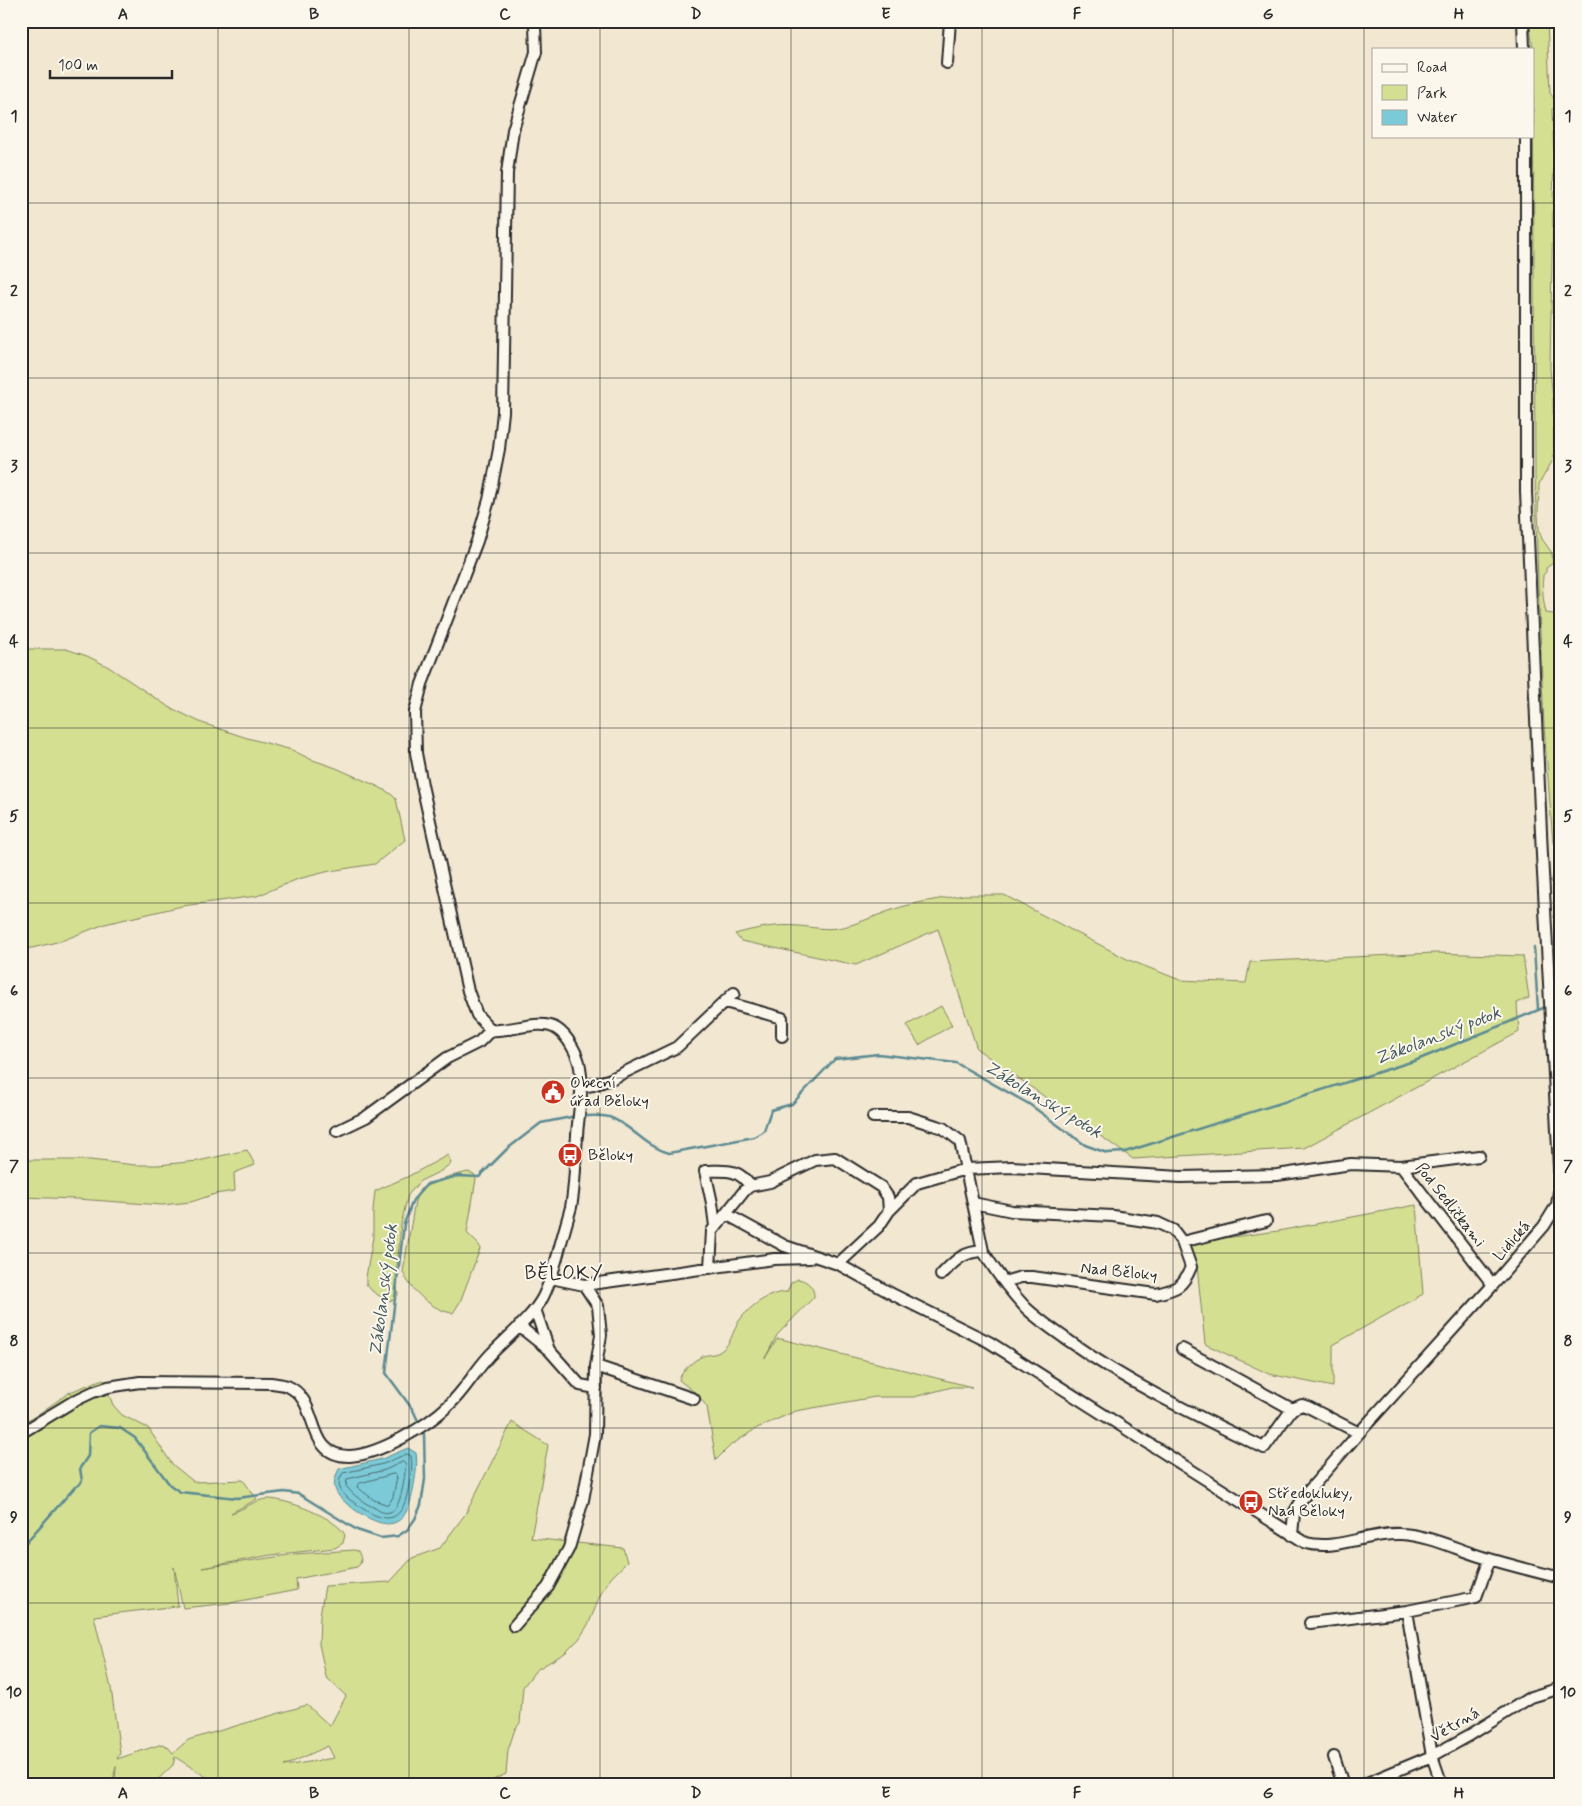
<svg xmlns="http://www.w3.org/2000/svg" width="1582" height="1806" font-family="Mynerve,sans-serif">
<style>
.green{fill:#d4df92;stroke:#80855e;fill-rule:evenodd}
.water{fill:#7bcad7;stroke:#5b8a92}
.lines{fill:none;stroke-linecap:round;stroke-linejoin:round}
.shore{stroke:#4b6b70;stroke-width:1}
.stream{stroke:#5b8a92;stroke-width:2.5}
.minor-casing{stroke:#2b2b2b;stroke-width:14}
.minor{stroke:#fbf7ec;stroke-width:10}
.grid{fill:none;stroke:#2b2b2b;stroke-width:1;stroke-opacity:0.55}
.labels{text-anchor:middle;dominant-baseline:central;stroke-width:4;stroke-linejoin:round;paint-order:stroke}
.poi-label{font-size:16px;fill:#2b2b2b;stroke:#fbf7ec;text-anchor:start}
.street-label{font-size:16px;fill:#2b2b2b;stroke:#fbf7ec}
.water-label{font-size:18px;font-style:italic;fill:#435b5f;stroke:#fbf7ec}
.quarter-label{font-size:19px;letter-spacing:1px;fill:#2b2b2b;stroke:#fbf7ec}
.neatline{fill:none;stroke:#2b2b2b;stroke-width:2}
.grid-label{font-size:16px;text-anchor:middle;font-weight:bold;fill:#2b2b2b}
</style>
<rect width="100%" height="100%" fill="#f2e7d1"/>
<filter id="ink" filterUnits="userSpaceOnUse"><feTurbulence type="fractalNoise" baseFrequency=".02" numOctaves="2"/><feDisplacementMap in="SourceGraphic" scale="10" xChannelSelector="R" yChannelSelector="G"/><feConvolveMatrix kernelMatrix="1 2 1 2 8 2 1 2 1" color-interpolation-filters="sRGB"/></filter>
<g filter="url(#ink)">
<!-- green -->
<path class="green" d="M 1529,21 L 1547,21 L 1550,93 C 1554,98 1555,100 1555,107 L 1552,109 L 1554,155 L 1550,369 L 1553,399 L 1554,458 L 1539,484 L 1538,514 L 1539,529 L 1542,539 L 1552,553 L 1553,563 L 1546,568 L 1546,572 L 1543,575 C 1542,589 1543,600 1546,613 L 1561,615 L 1558,721 L 1561,749 L 1561,839 L 1553,843 L 1544,726 L 1538,583 L 1535,476 L 1533,49 Z
M 21,649 L 66,649 L 87,656 L 107,666 L 169,707 L 202,723 L 244,737 L 292,750 L 310,759 L 336,768 L 379,787 L 391,794 L 396,799 L 405,840 L 375,864 L 330,871 L 298,879 L 257,896 L 182,906 L 105,924 L 61,941 L 32,948 L 21,949 Z
M 964,895 L 1004,895 L 1129,960 L 1180,980 L 1246,983 L 1250,962 L 1435,953 L 1523,956 L 1529,998 L 1517,1003 L 1519,1032 L 1304,1148 L 1133,1159 L 977,1049 L 938,929 L 856,965 L 741,941 L 735,934 C 756,928 777,924 799,926 C 812,927 824,930 838,928 C 856,925 874,916 892,910 C 915,902 940,899 964,895 Z
M 1561,907 L 1561,993 L 1558,994 L 1555,908 Z
M 941,1006 L 952,1025 L 919,1045 L 907,1025 Z
M 247,1150 L 255,1165 L 234,1173 L 235,1191 L 215,1194 L 191,1202 L 162,1205 L 77,1199 L 21,1197 L 21,1160 L 90,1160 L 135,1165 L 158,1165 L 198,1161 Z
M 448,1155 L 451,1163 L 441,1171 L 420,1181 L 408,1195 L 401,1224 L 399,1246 L 396,1276 L 398,1295 L 392,1301 L 384,1299 L 372,1291 L 366,1284 L 366,1277 L 373,1237 L 373,1210 L 375,1191 L 407,1177 Z
M 468,1172 L 474,1174 L 476,1179 L 467,1233 L 479,1245 L 480,1249 L 460,1302 L 453,1313 C 433,1311 410,1290 403,1272 L 415,1201 L 420,1189 L 447,1177 Z
M 1416,1205 L 1423,1294 L 1333,1345 L 1333,1387 L 1269,1374 L 1205,1344 L 1197,1266 L 1187,1243 L 1278,1231 Z
M 798,1279 C 807,1280 815,1288 814,1297 L 777,1335 L 765,1358 L 777,1339 L 781,1339 L 972,1387 L 952,1387 L 914,1397 L 875,1397 L 796,1411 L 757,1428 L 731,1445 L 716,1460 L 707,1407 L 698,1395 L 679,1380 C 682,1370 694,1360 703,1356 C 710,1354 716,1355 722,1350 C 731,1343 732,1334 737,1324 C 747,1308 768,1292 787,1292 L 791,1283 Z
M 103,1379 L 113,1405 L 122,1415 L 148,1428 L 172,1464 L 194,1482 L 243,1480 L 257,1499 L 231,1513 C 244,1510 255,1499 268,1499 C 287,1499 337,1518 345,1535 L 343,1543 L 335,1548 L 271,1555 L 202,1568 L 295,1554 L 354,1550 L 358,1551 C 361,1557 363,1563 357,1567 L 296,1579 L 297,1590 L 230,1603 L 183,1608 L 174,1567 L 178,1606 L 94,1616 L 111,1688 L 120,1753 L 117,1759 L 162,1744 L 168,1747 L 173,1753 L 188,1740 L 307,1705 L 330,1726 L 346,1696 L 326,1677 L 319,1644 L 320,1615 L 325,1586 L 390,1582 L 412,1558 L 440,1548 L 466,1513 L 512,1422 L 548,1445 L 531,1538 L 623,1548 L 627,1562 L 611,1578 L 602,1591 L 589,1623 L 579,1639 L 565,1653 L 536,1670 L 523,1687 L 520,1723 L 515,1729 L 508,1750 L 506,1774 L 482,1785 L 219,1785 L 175,1757 L 173,1765 L 152,1785 L 115,1785 L 116,1766 L 112,1785 L 21,1785 L 21,1422 L 34,1417 L 70,1392 ZM 328,1746 L 334,1758 L 284,1766 Z"/>
<!-- water -->
<path class="water" d="M 408,1448 L 416,1453 C 418,1466 415,1478 413,1491 C 405,1532 385,1530 355,1510 C 349,1505 339,1499 336,1491 C 332,1484 336,1475 339,1469 L 382,1459 Z"/>
<g class="lines">
<!-- shore -->
<path class="shore" d="M 407,1454 L 411,1456 C 413,1468 410,1479 408,1490 C 402,1524 385,1524 359,1506 C 353,1502 343,1496 340,1488 C 338,1482 340,1478 343,1473 L 383,1464 Z
M 403,1462 L 406,1465 C 404,1476 402,1509 390,1512 C 384,1514 379,1511 375,1508 C 364,1503 354,1496 346,1486 L 347,1479 L 385,1470 Z
M 394,1474 L 397,1477 L 393,1497 L 388,1505 L 374,1500 L 357,1487 L 358,1484 Z"/>
<!-- stream -->
<path class="stream" d="M 1534,948 L 1538,1009
M 1554,1004 L 1561,1002
M 582,1116 C 590,1116 601,1115 609,1117 C 632,1125 644,1146 669,1153 L 754,1137 L 764,1131 L 771,1110 L 792,1104 L 835,1059 L 878,1054 L 956,1063 L 1029,1104 L 1085,1145 L 1107,1153 L 1125,1152 L 1417,1060 L 1548,1006
M 419,1423 L 413,1410 L 386,1373 L 404,1224 L 413,1200 L 427,1184 L 458,1176 L 479,1177 L 507,1149 L 541,1123 L 576,1116
M 21,1548 L 75,1487 L 79,1485 L 82,1481 L 80,1468 L 88,1456 L 89,1433 L 99,1426 L 120,1428 L 135,1438 L 170,1485 L 180,1492 L 237,1498 L 284,1492 L 299,1494 L 357,1530 L 381,1538 L 398,1536 L 407,1530 L 415,1519 L 421,1505 L 425,1479 L 424,1434"/>
<defs>
<path id="minor" d="M 1523,21 L 1524,49
M 947,63 L 950,21
M 725,1002 L 782,1018 L 782,1036
M 581,1087 L 593,1085 L 611,1079 L 677,1047 L 734,993
M 873,1117 L 908,1117 L 943,1128 L 960,1141 L 983,1251 C 995,1271 1010,1291 1026,1308 C 1040,1321 1056,1332 1072,1343 C 1131,1385 1198,1416 1264,1448 L 1292,1409 L 1302,1405 L 1308,1407 L 1359,1433
M 337,1131 L 366,1117 L 447,1058 L 479,1042 L 491,1030
M 1401,1166 L 1479,1156
M 973,1203 L 1012,1211 L 1113,1216 L 1158,1223 L 1173,1230 L 1182,1242 L 1191,1267 C 1183,1287 1177,1289 1156,1294 L 1032,1277 L 1021,1277 L 1004,1282
M 726,1214 L 785,1246 L 838,1264 L 894,1295 L 989,1342 L 1306,1543 C 1337,1551 1369,1532 1401,1534 C 1427,1535 1454,1548 1479,1556 C 1506,1564 1533,1571 1561,1578
M 715,1226 L 712,1203 L 705,1171 C 724,1171 738,1167 750,1186
M 1182,1242 L 1266,1221
M 838,1264 L 879,1226 L 889,1211 L 917,1183 L 966,1169 L 1012,1167 L 1181,1177 L 1277,1175 L 1351,1164 L 1401,1166 L 1493,1285
M 710,1268 L 712,1231 L 745,1190 L 750,1186 L 770,1182 L 815,1160 L 835,1158 L 881,1187 L 888,1197 L 889,1211
M 941,1275 C 955,1261 962,1252 983,1251
M 551,1278 L 584,1285 L 774,1259 L 810,1258
M 535,1309 L 549,1350 L 580,1385 L 596,1388
M 519,1326 L 549,1350
M 1182,1349 L 1292,1409
M 596,1366 L 694,1399
M 21,1433 L 74,1401 L 93,1392 L 108,1387 L 140,1382 L 272,1383 C 276,1384 282,1384 287,1386 C 322,1400 303,1457 350,1456 C 381,1454 427,1426 449,1405 C 465,1390 475,1371 490,1355 C 506,1338 532,1318 543,1297 C 550,1283 554,1268 558,1254 C 562,1238 567,1222 571,1207 C 576,1181 575,1150 578,1124 C 580,1105 583,1086 580,1067 C 578,1055 568,1036 557,1029 C 540,1018 511,1032 491,1030 L 477,1015 L 468,991 L 422,785 L 416,753 L 415,712 L 422,684 L 477,541 L 489,500 L 499,449 L 503,412 L 507,173 L 513,130 L 536,52 L 535,26 L 533,21
M 1292,1535 L 1294,1513 L 1305,1495 L 1359,1433 L 1493,1285 L 1544,1226 L 1557,1205 L 1560,1185 L 1542,855 L 1526,492 L 1526,136
M 1407,1611 L 1432,1756 L 1442,1785
M 1310,1623 L 1407,1611 L 1476,1597 L 1490,1559
M 514,1626 L 548,1587 L 569,1548 L 583,1500 L 595,1434 L 596,1366 L 601,1335 L 598,1306 L 584,1285
M 1334,1757 L 1343,1785
M 1362,1785 L 1432,1756 L 1470,1735 L 1531,1697 L 1561,1688
M 1557,1785 L 1561,1783"/>
</defs>
<!-- minor casing -->
<use href="#minor" class="minor-casing"/>
<!-- minor -->
<use href="#minor" class="minor"/>
</g>
</g>
<!-- grid -->
<path class="grid" d="M 218,21 L 218,1785M 409,21 L 409,1785M 600,21 L 600,1785M 791,21 L 791,1785M 982,21 L 982,1785M 1173,21 L 1173,1785M 1364,21 L 1364,1785M 21,203 L 1561,203M 21,378 L 1561,378M 21,553 L 1561,553M 21,728 L 1561,728M 21,903 L 1561,903M 21,1078 L 1561,1078M 21,1253 L 1561,1253M 21,1428 L 1561,1428M 21,1603 L 1561,1603"/>
<!-- icons -->
<defs>
<symbol id="civic-disc" viewBox="-11 -11 22 22"><circle r="9.5" fill="#c8321e" stroke="#fbf7ec"/><path d="M-.6-6.5H3V-4.5H.6V-3L4-1V1h2V6H-6V1h2V-1L-.6-3ZM-1.2 2.5V6h2.4V2.5Z" fill="#fff"/></symbol>
<symbol id="bus-disc" viewBox="-11 -11 22 22"><circle r="9.5" fill="#c8321e" stroke="#fbf7ec"/><path d="M-5-6H5V4H4V6H2V4H-2V6H-4V4H-5ZM-3.5-4V0h7V-4ZM-3.5 1.2v1.5H-2V1.2ZM2 1.2v1.5H3.5V1.2Z" fill="#fff"/></symbol>
</defs>
<g fill-rule="evenodd">
<use href="#civic-disc" x="539" y="1078" width="28" height="28"/>
<use href="#bus-disc" x="556" y="1141" width="28" height="28"/>
<use href="#bus-disc" x="1237" y="1488" width="28" height="28"/>
</g>
<g class="labels">
<!-- poi labels -->
<g class="poi-label">
<text x="570" y="1083">Obecní<tspan x="570" dy="18">úřad Běloky</tspan></text>
<text x="588" y="1155">Běloky</text>
<text x="1268" y="1493">Středokluky,<tspan x="1268" dy="18">Nad Běloky</tspan></text>
</g>
<!-- street labels -->
<g class="street-label">
<text transform="translate(1450 1205) rotate(52)">Pod Sedličkami</text>
<text transform="translate(1512 1241) rotate(-49)">Lidická</text>
<text transform="translate(1119 1272) rotate(6)">Nad Běloky</text>
<text transform="translate(1455 1725) rotate(-30)">Větrná</text>
</g>
<!-- water labels -->
<g class="water-label">
<text transform="translate(1438 1036) rotate(-21)">Zákolanský potok</text>
<text transform="translate(1043 1100) rotate(31)">Zákolanský potok</text>
<text transform="translate(384 1290) rotate(-83)">Zákolanský potok</text>
</g>
<!-- quarter labels -->
<g class="quarter-label">
<text x="564" y="1273">BĚLOKY</text>
</g>
</g>
<!-- margin -->
<rect width="1582" height="1806" fill="none" stroke="#fbf7ec" stroke-width="55"/>
<!-- legend -->
<rect x="1372" y="48" width="162" height="90" fill="#fbf7ec" stroke="#a8a59f"/>
<rect x="1382" y="64" width="25" height="8" fill="#fbf7ec" stroke="#a8a59f"/>
<text x="1417" y="72" font-size="15" fill="#2b2b2b">Road</text>
<rect x="1382" y="85" width="25" height="15" fill="#d4df92" stroke="#a8a59f"/>
<text x="1417" y="98" font-size="15" fill="#2b2b2b">Park</text>
<rect x="1382" y="110" width="25" height="15" fill="#7bcad7" stroke="#a8a59f"/>
<text x="1417" y="122" font-size="15" fill="#2b2b2b">Water</text>
<!-- scale -->
<path d="M50 70v8h122v-8" fill="none" stroke="#2b2b2b" stroke-width="2.5"/>
<text x="58" y="70" font-size="15" fill="#2b2b2b" stroke="#fbf7ec" stroke-width="4" paint-order="stroke">100 m</text>
<rect x="28" y="28" width="1526" height="1750" class="neatline"/>
<g class="grid-label">
<text x="123" y="19">A</text>
<text x="314" y="19">B</text>
<text x="505" y="19">C</text>
<text x="696" y="19">D</text>
<text x="886" y="19">E</text>
<text x="1077" y="19">F</text>
<text x="1268" y="19">G</text>
<text x="1459" y="19">H</text>
<text x="14" y="121">1</text>
<text x="1568" y="121">1</text>
<text x="14" y="296">2</text>
<text x="1568" y="296">2</text>
<text x="14" y="471">3</text>
<text x="1568" y="471">3</text>
<text x="14" y="646">4</text>
<text x="1568" y="646">4</text>
<text x="14" y="821">5</text>
<text x="1568" y="821">5</text>
<text x="14" y="996">6</text>
<text x="1568" y="996">6</text>
<text x="14" y="1171">7</text>
<text x="1568" y="1171">7</text>
<text x="14" y="1346">8</text>
<text x="1568" y="1346">8</text>
<text x="14" y="1522">9</text>
<text x="1568" y="1522">9</text>
<text x="14" y="1697">10</text>
<text x="1568" y="1697">10</text>
<text x="123" y="1798">A</text>
<text x="314" y="1798">B</text>
<text x="505" y="1798">C</text>
<text x="696" y="1798">D</text>
<text x="886" y="1798">E</text>
<text x="1077" y="1798">F</text>
<text x="1268" y="1798">G</text>
<text x="1459" y="1798">H</text>
</g>
</svg>
